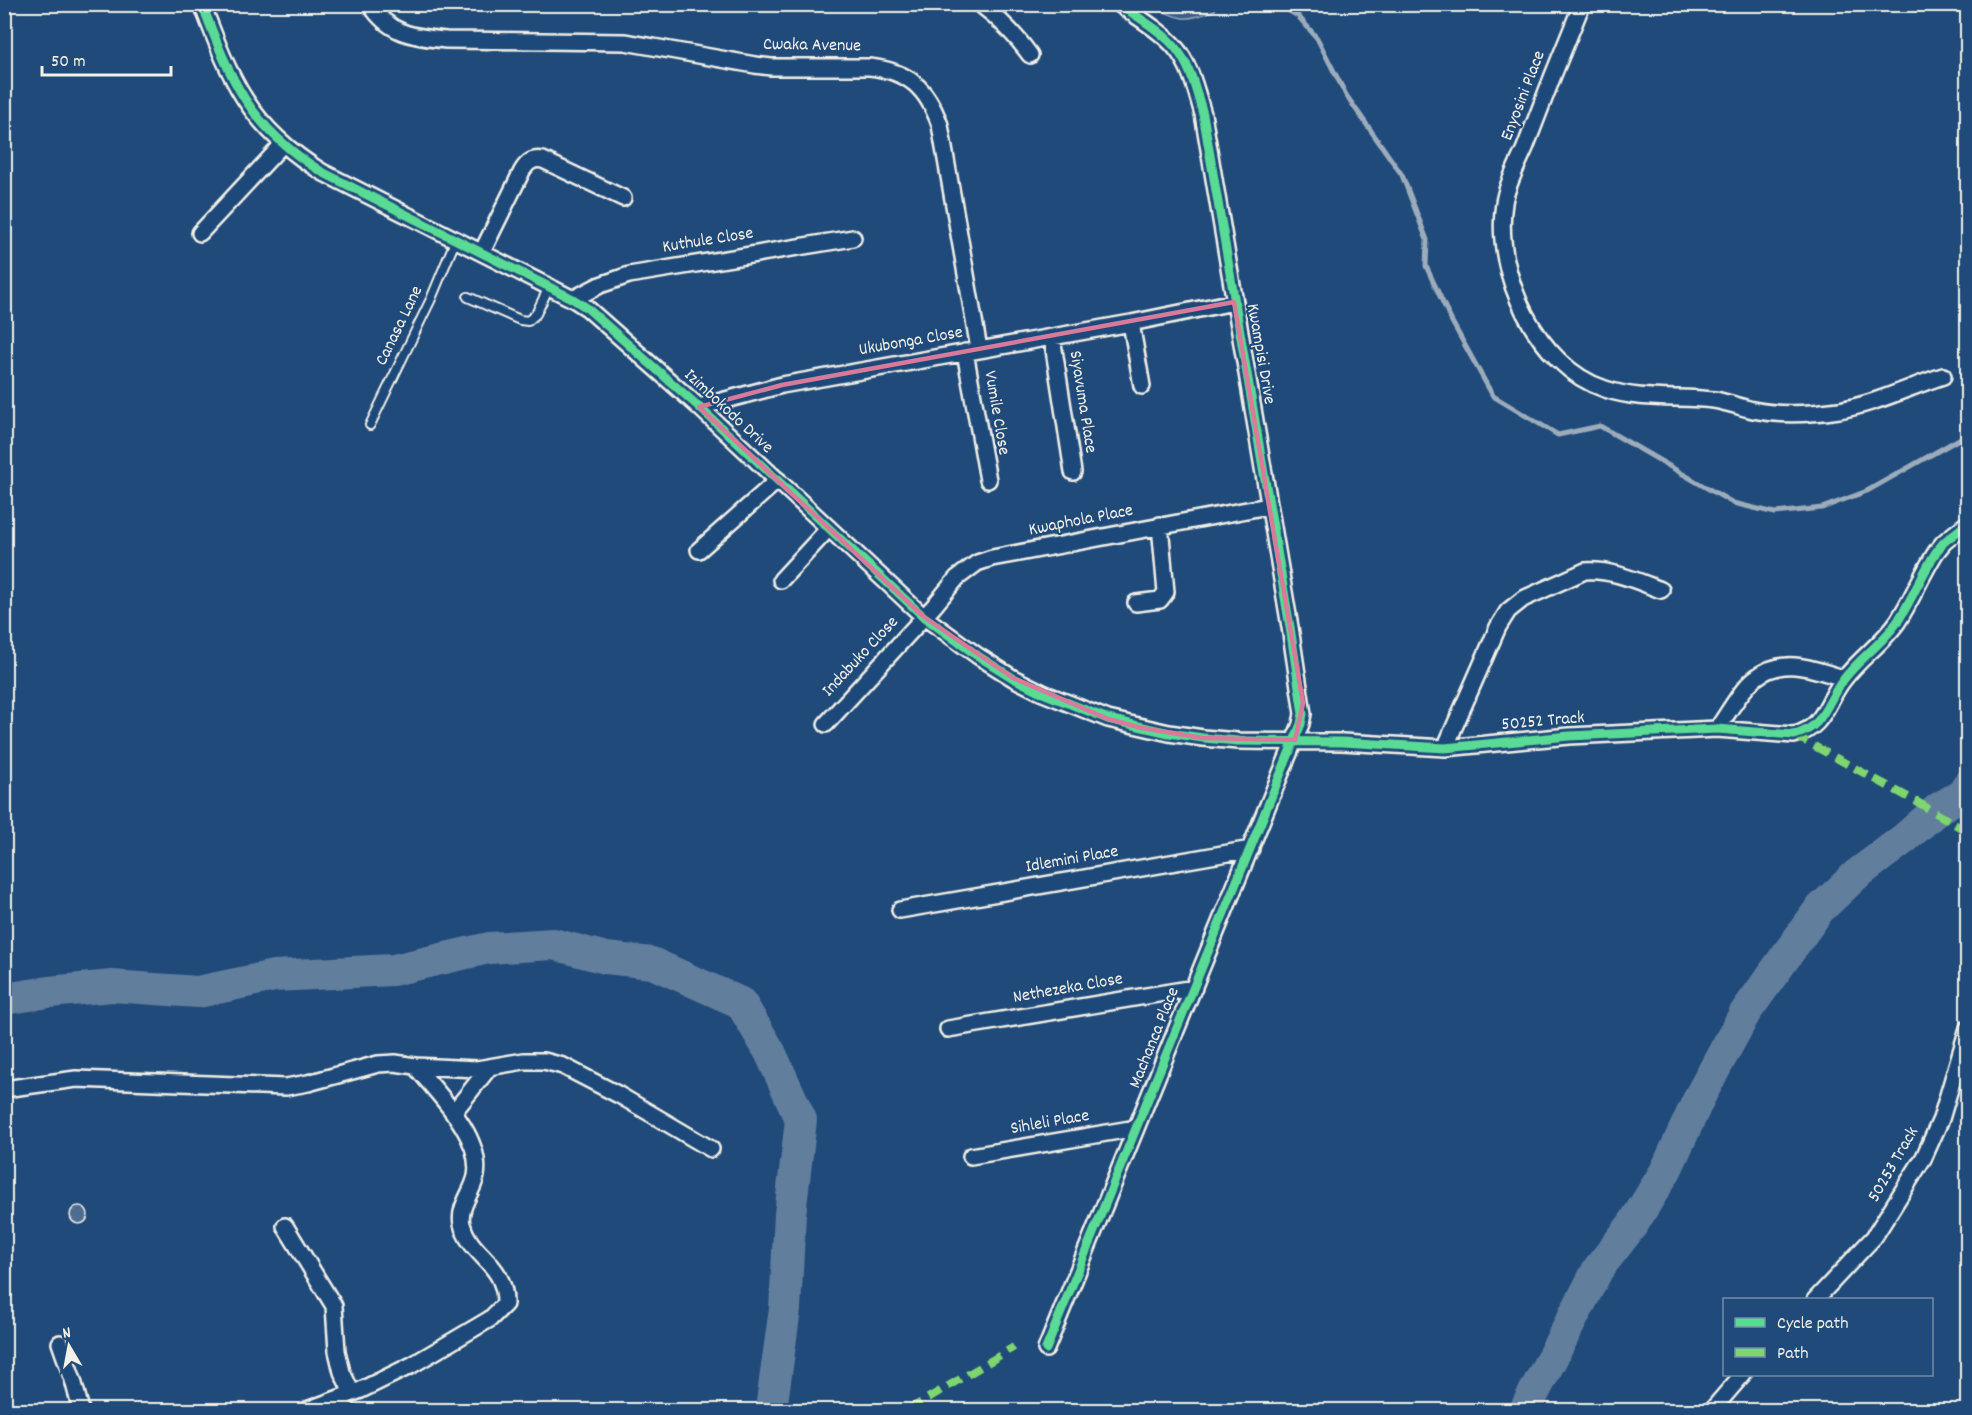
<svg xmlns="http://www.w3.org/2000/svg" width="1972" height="1415" font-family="Dekko,sans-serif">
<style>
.green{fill:#3a5f88;stroke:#97a8b8;stroke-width:1.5}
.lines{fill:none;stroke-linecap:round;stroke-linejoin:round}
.stream{stroke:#9cacbb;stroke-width:5}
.river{stroke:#627e9d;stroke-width:32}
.building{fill:#4d6e92;stroke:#f4f1e8;stroke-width:1.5}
.service-casing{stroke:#f4f1e8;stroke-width:12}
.minor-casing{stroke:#f4f1e8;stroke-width:20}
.service{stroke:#1f4a7a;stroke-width:8}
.minor{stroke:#1f4a7a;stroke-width:15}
.quiet{stroke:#7fd670;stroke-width:8;stroke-dasharray:15 8;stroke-linecap:butt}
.cycleway-casing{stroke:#1f4a7a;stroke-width:13}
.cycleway{stroke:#5adb95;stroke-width:9}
.marked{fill:none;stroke:#d87a9a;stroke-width:4.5;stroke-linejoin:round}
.labels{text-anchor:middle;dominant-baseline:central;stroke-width:4.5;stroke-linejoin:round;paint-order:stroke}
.street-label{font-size:18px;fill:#f4f1e8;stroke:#1f4a7a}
</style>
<rect width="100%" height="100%" fill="#1f4a7a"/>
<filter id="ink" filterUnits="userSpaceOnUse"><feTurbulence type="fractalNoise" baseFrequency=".0167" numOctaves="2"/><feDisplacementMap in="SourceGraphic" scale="12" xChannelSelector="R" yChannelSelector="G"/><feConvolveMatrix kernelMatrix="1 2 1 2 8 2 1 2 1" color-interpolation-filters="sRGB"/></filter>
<g filter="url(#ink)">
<!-- green -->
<path class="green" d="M 1152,5 L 1217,5 L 1215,10 C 1185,23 1179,20 1152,5 Z"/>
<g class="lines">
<!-- stream -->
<path class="stream" d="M 1277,4 L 1298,16 L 1317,38 L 1346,95 L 1402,175 L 1427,240 L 1426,266 L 1451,320 L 1493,396 L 1558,435 L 1600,426 L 1733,503 L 1775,513 L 1822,508 L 1867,491 L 1968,434"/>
<!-- river -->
<path class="river" d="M 4,999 L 49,992 L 112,986 L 198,992 L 274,976 L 393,970 L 489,948 L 553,944 L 606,958 L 652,963 L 741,1003 L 770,1052 L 801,1120 L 790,1214 L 785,1309 L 772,1402 L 774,1410
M 1525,1410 L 1598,1269 L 1633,1224 L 1666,1170 L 1700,1096 L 1745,1013 L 1819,910 L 1856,875 L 1905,838 L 1939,808 L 1963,794 L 1968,785"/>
</g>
<!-- building -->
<path class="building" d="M70 1215a9 9 0 1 1 18 0a9 9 0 1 1-18 0Z"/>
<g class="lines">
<defs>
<path id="service" d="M 468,297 L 520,320 L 528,321 L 536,314 L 549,287
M 370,425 L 431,299 L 456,239"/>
<path id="minor" d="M 202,4 C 231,81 249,127 322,172 L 573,299 L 587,308 L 699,407 L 924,617 L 978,656 L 1013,678 L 1043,693 L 1108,719 L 1169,733 L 1203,738 L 1238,741 L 1342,742 L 1445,748 L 1569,736 L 1717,729 L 1794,735 C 1825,728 1826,701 1844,679 C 1860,658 1883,643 1898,621 C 1912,599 1922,574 1936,552 L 1944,542 L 1968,523
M 370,4 C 389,34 413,37 446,40 L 625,42 L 755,65 L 771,67 L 869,67 C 909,71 927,88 940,125 L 979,349
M 980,4 C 1000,19 1015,34 1030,55
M 1582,4 C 1562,52 1543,100 1525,148 C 1518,164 1506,186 1504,203 C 1493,272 1537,367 1605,389 C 1641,401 1678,396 1714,400 C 1727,402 1740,407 1753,410 C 1781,416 1811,414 1839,410 C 1875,404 1909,387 1943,376
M 200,233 L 283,144
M 482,252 L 522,171 C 527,163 532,158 543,160 L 623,198
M 573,299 L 600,285 L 629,275 L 853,238
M 1131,323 L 1142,386
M 1052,337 L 1073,472
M 965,352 L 988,480
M 699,407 L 782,385 L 1131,323 L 1234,302
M 699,550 L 778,480
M 781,580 L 829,528
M 1136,603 L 1160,600 L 1166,592 L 1160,525
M 826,724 L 934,606 L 957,578 L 977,563 L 992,558 L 1268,506
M 1717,729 C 1739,698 1752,663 1795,666 C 1811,667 1828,674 1844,678
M 1445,748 L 1498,627 L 1508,611 L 1523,599 L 1585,571 C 1611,569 1637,581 1661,590
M 900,910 L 1251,849
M 948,1029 L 1194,988
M 4,1089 L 76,1079 L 286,1087 L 308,1083 L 378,1064 L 395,1063 L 415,1066 L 477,1069 L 524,1061 L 544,1061 L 563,1066 L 619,1095 L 711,1149
M 453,1113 L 488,1069
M 971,1156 L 1136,1128
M 285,1226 L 334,1306 L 337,1351 L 342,1372 L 352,1393
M 1815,1300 L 1874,1237 L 1924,1157 L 1941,1119 L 1968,1028
M 60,1343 L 73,1380 L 81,1410
M 1046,1349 L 1301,724 L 1303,714 L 1290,627 L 1203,114 C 1196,91 1191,65 1174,46 C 1159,29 1137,17 1119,4
M 327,1403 L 340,1406 L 348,1410
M 307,1410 L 361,1390 L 412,1365 L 490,1319 L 505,1304 C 506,1262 470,1257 462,1224 C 458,1207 473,1192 476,1176 C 483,1137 438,1094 415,1066
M 1712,1410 L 1743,1374"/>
</defs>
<!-- service casing -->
<use href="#service" class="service-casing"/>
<!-- minor casing -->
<use href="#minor" class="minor-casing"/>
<!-- service -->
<use href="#service" class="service"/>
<!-- minor -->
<use href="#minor" class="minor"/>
<!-- quiet -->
<path class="quiet" d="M 1794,735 L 1919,803 L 1968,832
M 908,1410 L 1014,1347"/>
<defs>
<path id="cycleway" d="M 202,4 C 231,81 249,127 322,172 L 573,299 L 587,308 L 699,407 L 924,617 L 978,656 L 1013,678 L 1043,693 L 1108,719 L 1169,733 L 1203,738 L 1238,741 L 1342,742 L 1445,748 L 1569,736 L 1717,729 L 1794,735 C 1825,728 1826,701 1844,679 C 1860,658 1883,643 1898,621 C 1912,599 1922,574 1936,552 L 1944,542 L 1968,523
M 1046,1349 L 1301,724 L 1303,714 L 1290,627 L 1203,114 C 1196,91 1191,65 1174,46 C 1159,29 1137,17 1119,4"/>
</defs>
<!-- cycleway casing -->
<use href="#cycleway" class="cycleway-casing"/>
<!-- cycleway -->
<use href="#cycleway" class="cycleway"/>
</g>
</g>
<!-- marked area -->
<path class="marked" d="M 1234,302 L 1303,703 L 1295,740 L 1203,738 L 1142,728 L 1108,719 L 1013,678 L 924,617 L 699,407 L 782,385 Z"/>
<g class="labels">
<!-- street labels -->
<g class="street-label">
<text transform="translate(812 46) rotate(1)">Cwaka Avenue</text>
<text transform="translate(1524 96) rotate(-69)">Enyosini Place</text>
<text transform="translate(708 241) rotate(-9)">Kuthule Close</text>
<text transform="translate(400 326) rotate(-64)">Canasa Lane</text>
<text transform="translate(911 342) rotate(-10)">Ukubonga Close</text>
<text transform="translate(1260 354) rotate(80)">Kwampisi Drive</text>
<text transform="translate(1082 402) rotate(81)">Siyavuma Place</text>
<text transform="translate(728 412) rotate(43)">Izimbokodo Drive</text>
<text transform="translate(996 413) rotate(80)">Vumile Close</text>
<text transform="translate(1081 521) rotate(-11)">Kwaphola Place</text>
<text transform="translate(861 657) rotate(-47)">Indabuko Close</text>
<text transform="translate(1543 722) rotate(-5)">50252 Track</text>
<text transform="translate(1072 860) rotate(-10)">Idlemini Place</text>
<text transform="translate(1068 989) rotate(-10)">Nethezeka Close</text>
<text transform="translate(1155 1038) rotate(-68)">Machanca Place</text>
<text transform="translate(1050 1123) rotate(-10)">Sihleli Place</text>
<text transform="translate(1894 1165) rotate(-60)">50253 Track</text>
</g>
</g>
<!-- margin -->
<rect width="1972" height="1415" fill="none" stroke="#1f4a7a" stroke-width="24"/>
<rect x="12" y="12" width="1948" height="1391" fill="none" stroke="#f4f1e8" stroke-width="2" filter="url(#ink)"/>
<!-- legend -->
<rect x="1723" y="1298" width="210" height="78" fill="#1f4a7a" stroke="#748da6" stroke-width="1.5"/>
<rect x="1735" y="1318" width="30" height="9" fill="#5adb95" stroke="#748da6" stroke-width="1.5"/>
<text x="1777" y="1328" font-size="18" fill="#f4f1e8">Cycle path</text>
<rect x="1735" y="1348" width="30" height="9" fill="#7fd670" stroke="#748da6" stroke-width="1.5"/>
<text x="1777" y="1358" font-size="18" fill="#f4f1e8">Path</text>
<!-- north arrow -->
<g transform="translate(69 1346) rotate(350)" stroke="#1f4a7a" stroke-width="4.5" paint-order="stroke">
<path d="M0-4.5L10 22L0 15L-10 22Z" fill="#f4f1e8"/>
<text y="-9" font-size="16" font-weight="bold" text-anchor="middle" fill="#f4f1e8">N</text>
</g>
<!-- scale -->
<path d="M42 66v9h129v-9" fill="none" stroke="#f4f1e8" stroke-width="3"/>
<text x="51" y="66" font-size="18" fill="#f4f1e8" stroke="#1f4a7a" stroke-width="4.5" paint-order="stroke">50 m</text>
</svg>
